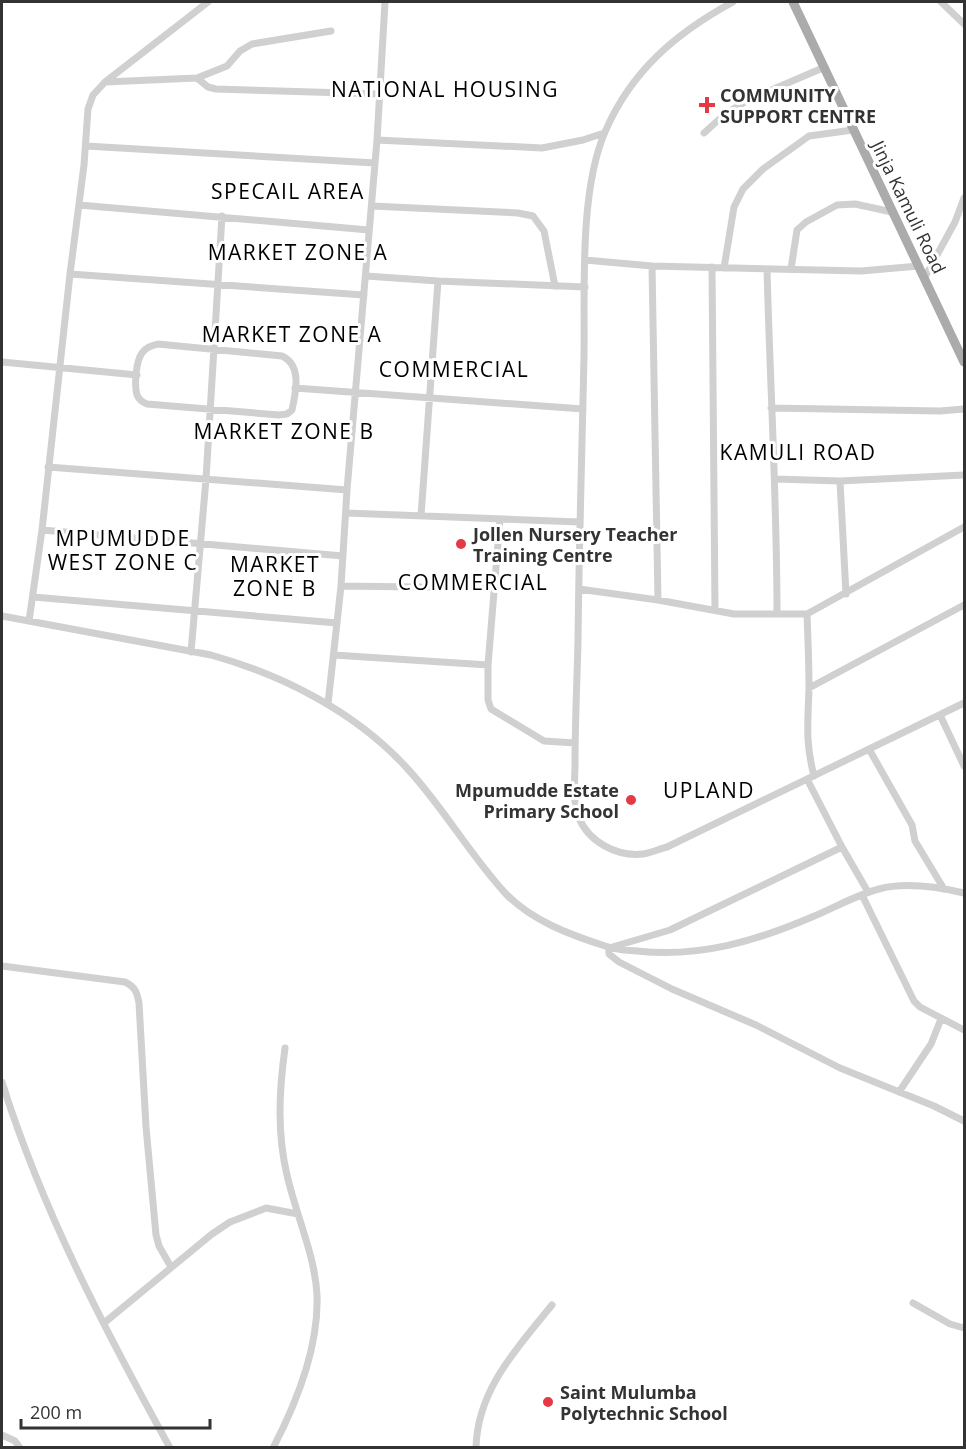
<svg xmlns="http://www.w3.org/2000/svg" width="966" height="1449" font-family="'Open Sans',sans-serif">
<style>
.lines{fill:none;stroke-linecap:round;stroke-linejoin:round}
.minor{stroke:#d0d0d0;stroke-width:7}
.major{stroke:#ababab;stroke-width:9}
.poi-dot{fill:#e63946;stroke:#fff;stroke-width:2}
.labels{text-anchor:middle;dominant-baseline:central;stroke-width:6;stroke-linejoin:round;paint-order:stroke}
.poi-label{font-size:18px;font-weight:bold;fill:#333;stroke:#fff;text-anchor:start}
.street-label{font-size:18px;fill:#333;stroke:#fff}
.quarter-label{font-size:21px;letter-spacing:1.5px;fill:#000;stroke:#fff}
</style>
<rect width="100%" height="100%" fill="#fff"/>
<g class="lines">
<!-- minor -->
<path class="minor" d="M 733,2 C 676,33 631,71 605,132 C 579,192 585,291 584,356 C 582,451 579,546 578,641 C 577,682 575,723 575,764 C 575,781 572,802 579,818 C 589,842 617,857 643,854 C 651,853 659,849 667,847 L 964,703
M 941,2 L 964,24
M 197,78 L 227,66 L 240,51 L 252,44 L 331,31
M 105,82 L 208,2
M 704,133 L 725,114 L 748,100 L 825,67
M 377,140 L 542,148 L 583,140 L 604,133
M 86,146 L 375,163
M 79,205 L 369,230
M 372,206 L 518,213 L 533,216 L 544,231 L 555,286
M 585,260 L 652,266 L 861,271 L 919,266
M 652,266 L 658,600
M 712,267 L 715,610
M 724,268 L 734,207 L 743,189 L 763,169 L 809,136 L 853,130
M 767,269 C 770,384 777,499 777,614
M 791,269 L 797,230 L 806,222 L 837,205 L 855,204 L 892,212
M 70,274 L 364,295
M 366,276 L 438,281 L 585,287
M 925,277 L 955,222 L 964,198
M 158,344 L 282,356 C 302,365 296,392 292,410 L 287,414 L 279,415 L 147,404 C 142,402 139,400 137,395 C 134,385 136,361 142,353 C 146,347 151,346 158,344 Z
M 2,362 L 137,375
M 295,388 L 583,409
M 771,408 L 940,411 L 964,409
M 48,467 L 347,490
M 775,479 L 840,481 L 964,475
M 840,481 L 846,594
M 346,513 L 579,522
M 421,516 L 438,281
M 500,519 L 488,665 L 488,700 L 491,709 L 544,741 L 575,743
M 42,530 L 343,556
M 341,586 L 494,588
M 579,589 L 658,600 L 734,614 L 807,614 L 964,527
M 33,597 L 337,623
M 807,614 C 808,639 809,664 809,688 C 808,723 805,741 814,776
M 2,616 L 211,655 C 282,675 354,711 405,766 C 442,805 469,854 506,894 C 532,921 571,935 605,946 C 615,950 627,950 637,951 C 699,958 756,941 812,917 C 834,908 856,895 879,889 C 905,882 938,887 964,893
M 29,621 L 42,530 L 70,274 L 84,165 L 88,109 L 93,95 L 105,82 L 197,78 L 208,87 L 216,89 L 379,94
M 191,652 L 206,479 L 222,216
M 334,655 L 488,665
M 809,688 L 964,605
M 328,704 L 341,586 L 347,490 L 377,140 L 385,2
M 940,715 L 964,766
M 869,749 L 912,825 L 915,841 L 944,889
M 807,779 L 842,847 L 868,892
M 842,847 L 670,930 L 609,948 L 609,954 L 619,962 L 672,989 L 756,1025 L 840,1068 L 934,1106 L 964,1121
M 862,895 L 914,1001 L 920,1007 L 964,1030
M 2,966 L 125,982 C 135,987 137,992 139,1003 L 146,1127 L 156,1235 L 159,1246 L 171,1267
M 2,1082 C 42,1210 105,1330 170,1448
M 899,1092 L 931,1044 L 941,1019
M 913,1303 L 950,1324 L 964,1328
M 104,1323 L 212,1234 L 230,1222 L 266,1208 L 298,1214
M 2,1435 L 15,1441 L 20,1448
M 273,1448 C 297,1402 319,1347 317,1295 C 315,1255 296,1215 287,1175 C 277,1133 279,1091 285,1048
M 476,1448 C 477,1390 517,1348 552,1305"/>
<!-- major -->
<path class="major" d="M 793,2 L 964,362"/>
</g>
<!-- markers -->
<g class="poi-dot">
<path d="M704 96h6v6h6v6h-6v6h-6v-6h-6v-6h6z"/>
<circle cx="461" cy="544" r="6"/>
<circle cx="631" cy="800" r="6"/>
<circle cx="548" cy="1402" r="6"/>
</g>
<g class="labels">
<!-- poi labels -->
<g class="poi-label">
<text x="720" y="95">COMMUNITY<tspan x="720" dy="21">SUPPORT CENTRE</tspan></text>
<text x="473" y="534">Jollen Nursery Teacher<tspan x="473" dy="21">Training Centre</tspan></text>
<text x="619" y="790" text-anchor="end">Mpumudde Estate<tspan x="619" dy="21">Primary School</tspan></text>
<text x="560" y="1392">Saint Mulumba<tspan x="560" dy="21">Polytechnic School</tspan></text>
</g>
<!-- street labels -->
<g class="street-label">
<text transform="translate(909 207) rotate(64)">Jinja Kamuli Road</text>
</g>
<!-- quarter labels -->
<g class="quarter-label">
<text x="445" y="89">NATIONAL HOUSING</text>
<text x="288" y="191">SPECAIL AREA</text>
<text x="298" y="252">MARKET ZONE A</text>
<text x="292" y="334">MARKET ZONE A</text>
<text x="454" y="369">COMMERCIAL</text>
<text x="284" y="431">MARKET ZONE B</text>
<text x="798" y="452">KAMULI ROAD</text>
<text x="123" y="538">MPUMUDDE<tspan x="123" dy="24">WEST ZONE C</tspan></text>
<text x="275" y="564">MARKET<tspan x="275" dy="24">ZONE B</tspan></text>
<text x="473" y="582">COMMERCIAL</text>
<text x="709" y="790">UPLAND</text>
</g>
</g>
<!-- border -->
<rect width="966" height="1449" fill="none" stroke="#333333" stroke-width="6"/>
<!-- scale -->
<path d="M21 1419v9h189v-9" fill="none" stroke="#333333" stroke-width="3"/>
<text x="30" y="1419" font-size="18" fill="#333333" stroke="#ffffff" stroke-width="4.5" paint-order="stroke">200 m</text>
</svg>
